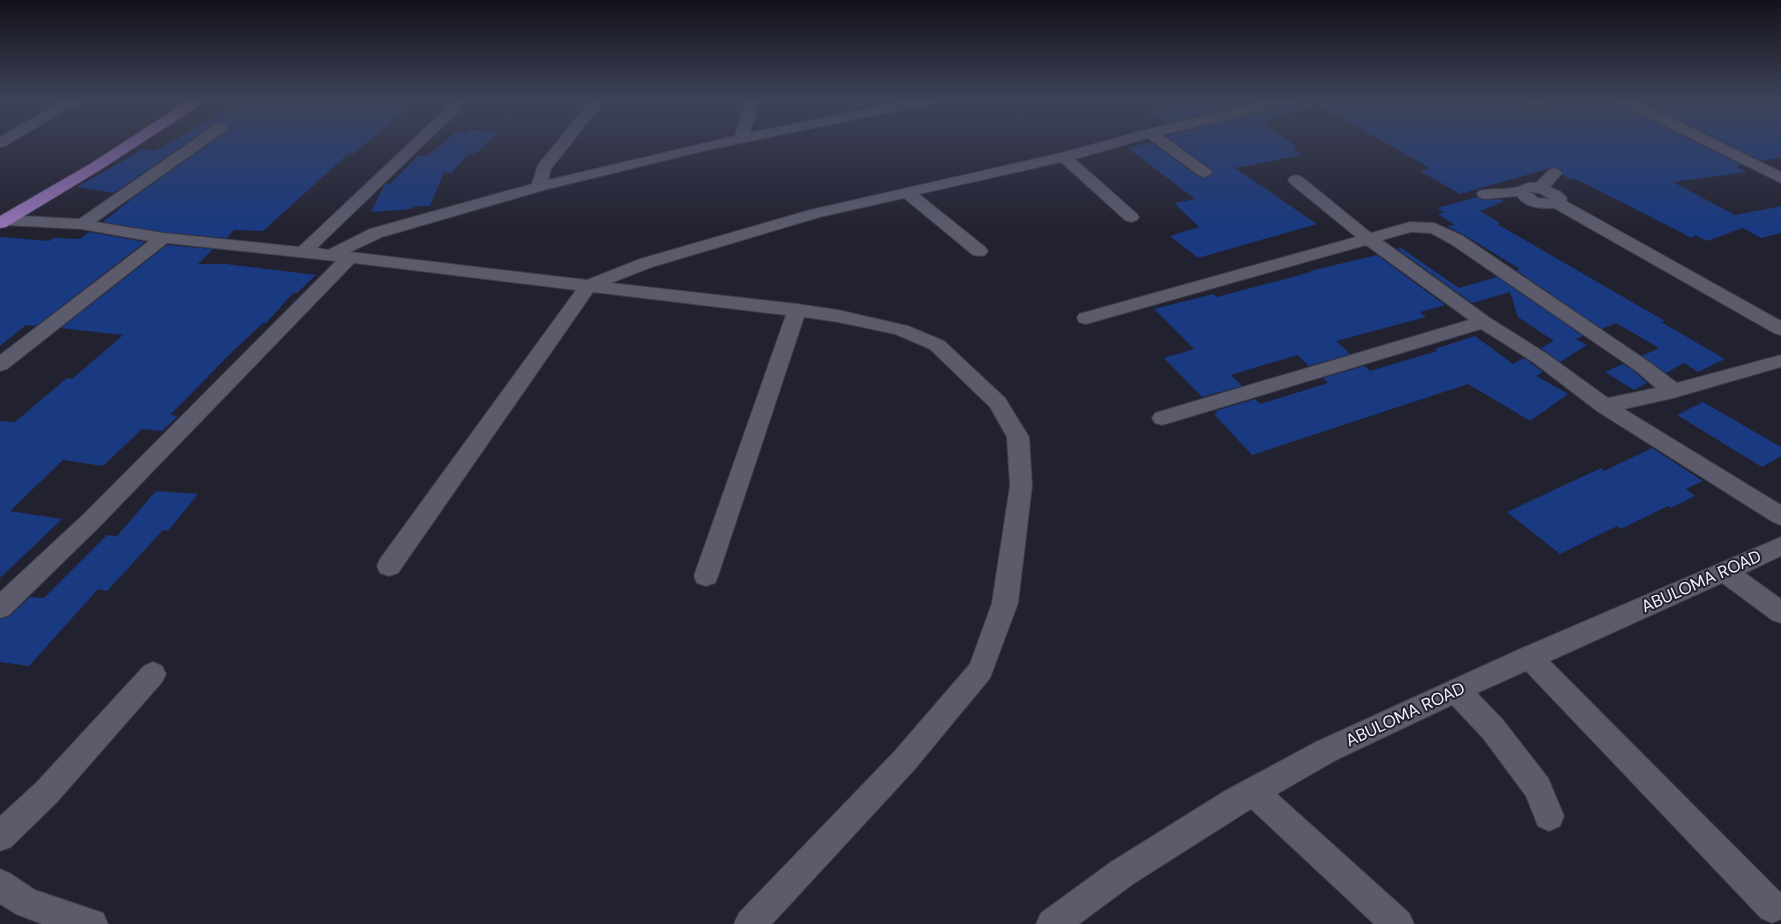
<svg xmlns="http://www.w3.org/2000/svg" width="1781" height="924" font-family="'DM Sans',sans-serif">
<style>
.building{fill:#193980}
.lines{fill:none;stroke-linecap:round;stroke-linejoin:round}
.minor-casing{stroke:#3e3d4a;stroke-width:2}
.major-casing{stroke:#3e3d4a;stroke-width:2}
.minor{fill:#5b5b6c;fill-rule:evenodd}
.major{fill:#9372b5;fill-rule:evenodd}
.labels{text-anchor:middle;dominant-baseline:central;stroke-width:4;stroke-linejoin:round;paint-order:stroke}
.near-street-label{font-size:17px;fill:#f3f2fd;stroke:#222130}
</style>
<rect width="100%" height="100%" fill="#222130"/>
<!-- building -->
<path class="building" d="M 245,100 L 417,100 L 354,154 L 349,153 L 263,231 L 234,230 L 226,238 L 163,232 L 103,222 L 134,197 L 226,132 L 228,127 L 225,124 L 214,124 L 114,193 L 77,187 L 143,149 L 155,151 Z
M 1195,100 L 1265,100 L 1166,123 L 1148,111 Z
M 1295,100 L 1515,100 L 1531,109 L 1542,111 L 1546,110 L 1548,106 L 1543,100 L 1617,100 L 1619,104 L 1742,165 L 1736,166 L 1746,172 L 1673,182 L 1735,215 L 1781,206 L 1781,233 L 1761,238 L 1743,228 L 1707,241 L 1695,235 L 1692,238 L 1576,179 L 1572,180 L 1562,175 L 1563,172 L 1555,167 L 1460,194 L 1420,171 L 1429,168 L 1428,167 L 1317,104 L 1263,122 L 1298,148 L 1293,149 L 1301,155 L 1235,168 L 1317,224 L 1198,258 L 1170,236 L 1199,227 L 1174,203 L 1195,199 L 1128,148 L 1151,142 L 1198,176 L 1205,178 L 1210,176 L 1213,171 L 1166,136 L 1292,104 Z
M 1638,100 L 1765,100 L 1781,106 L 1781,157 L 1762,161 Z
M 469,129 L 498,133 L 475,154 L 469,153 L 451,173 L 444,172 L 430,206 L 413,206 L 412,209 L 371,212 L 385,184 L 390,184 L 418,156 L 427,156 L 456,132 L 466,133 Z
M 1477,197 L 1485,200 L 1502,199 L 1503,202 L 1480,211 L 1500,223 L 1497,224 L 1665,321 L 1661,322 L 1725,359 L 1698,372 L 1684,363 L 1666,373 L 1642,356 L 1659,348 L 1616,323 L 1602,329 L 1516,270 L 1520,269 L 1464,235 L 1447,226 L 1455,225 L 1438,214 L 1444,212 L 1437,208 Z
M 89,232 L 145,242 L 36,326 L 26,325 L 0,346 L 0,237 L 49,241 L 53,238 L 80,239 Z
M 167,245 L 213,249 L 198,264 L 226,264 L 316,275 L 297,293 L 293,293 L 266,323 L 263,323 L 231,353 L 170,415 L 178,416 L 162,431 L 142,429 L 103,466 L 63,460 L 10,511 L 62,519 L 0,578 L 0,421 L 15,422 L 67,378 L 72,379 L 123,335 L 61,328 Z
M 1401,248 L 1459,288 L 1497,277 L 1583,336 L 1576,339 L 1587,345 L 1560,362 L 1541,348 L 1554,341 L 1518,317 L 1510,292 L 1472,303 L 1397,249 Z
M 1377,255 L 1445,305 L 1420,312 L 1426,317 L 1336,341 L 1350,354 L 1309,366 L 1297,355 L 1231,375 L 1242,386 L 1202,397 L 1164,358 L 1194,349 L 1154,309 L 1213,294 L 1217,297 L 1311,272 L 1310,271 Z
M 1475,336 L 1513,364 L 1524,358 L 1543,372 L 1536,376 L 1568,394 L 1530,421 L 1468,384 L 1252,455 L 1214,414 L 1217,413 L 1215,411 L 1255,399 L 1260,404 L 1328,383 L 1323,378 L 1364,366 L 1370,371 L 1437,351 L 1435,349 Z
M 1623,364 L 1634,371 L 1647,383 L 1634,390 L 1605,372 Z
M 1703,402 L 1781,447 L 1781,456 L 1762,467 L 1677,415 Z
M 1652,448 L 1703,481 L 1686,489 L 1695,496 L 1671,508 L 1668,506 L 1621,529 L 1617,526 L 1560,554 L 1507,512 L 1601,468 L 1604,471 Z
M 156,491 L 198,494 L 168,531 L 163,530 L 107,591 L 98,589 L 29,666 L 0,662 L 0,619 L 10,616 L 30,597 L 44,598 L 107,535 L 117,536 Z"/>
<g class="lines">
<defs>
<path id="minor" d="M 63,100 L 80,100 L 78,103 L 5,146 L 0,147 L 0,137 Z
M 455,100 L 470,100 L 317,248 L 328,250 L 370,229 L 532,184 L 538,165 L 591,100 L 605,100 L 551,169 L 548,180 L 735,136 L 746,100 L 760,100 L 750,133 L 910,100 L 936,100 L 934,103 L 929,104 L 703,151 L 544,190 L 382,237 L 350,252 L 587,280 L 640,259 L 810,210 L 1061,153 L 1145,130 L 1271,100 L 1294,100 L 1292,103 L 1162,135 L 1209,169 L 1212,172 L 1209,175 L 1204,177 L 1199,175 L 1148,138 L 1075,159 L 1137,214 L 1139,217 L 1137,220 L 1131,222 L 1125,220 L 1061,162 L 919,194 L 985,247 L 988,251 L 985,255 L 979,256 L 973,255 L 904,198 L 820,217 L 652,267 L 611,283 L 797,304 L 838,310 L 908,326 L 944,341 L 1005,398 L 1029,437 L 1032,486 L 1018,603 L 990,678 L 914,770 L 772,924 L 734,924 L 739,913 L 894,752 L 970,664 L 992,603 L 1010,486 L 1007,437 L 990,407 L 930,349 L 895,334 L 838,322 L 804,317 L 718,576 L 715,583 L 706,586 L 697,583 L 694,576 L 786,315 L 593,292 L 398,573 L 389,576 L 380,573 L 377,566 L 380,559 L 576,290 L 354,263 L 100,526 L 9,615 L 0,618 L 0,592 L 84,514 L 336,261 L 167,243 L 7,369 L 0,371 L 0,355 L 149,241 L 82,229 L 5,225 L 0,224 L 0,216 L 5,215 L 79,219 L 215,125 L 220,124 L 225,125 L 227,128 L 225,131 L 96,222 L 163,233 L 299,247 Z
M 1521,100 L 1538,100 L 1547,106 L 1545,109 C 1537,111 1526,107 1521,100 Z
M 1618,100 L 1635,100 L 1781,172 L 1781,183 L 1620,103 Z
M 1554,168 L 1559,170 L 1562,173 L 1550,187 L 1561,192 L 1567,198 L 1566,201 L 1781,321 L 1781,335 L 1774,333 L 1554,208 C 1541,209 1525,208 1517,196 L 1485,199 L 1479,197 L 1477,194 L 1479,191 C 1492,188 1506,190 1518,187 C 1525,184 1528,182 1536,183 L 1549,170 ZM 1531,192 L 1539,193 L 1550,199 L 1538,198 Z
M 1296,175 L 1302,177 L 1371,233 L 1410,222 L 1434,223 L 1463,236 L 1649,362 L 1677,383 L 1781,355 L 1781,367 L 1673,398 L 1624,409 L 1781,505 L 1781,525 L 1773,522 L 1597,411 L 1533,362 L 1481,329 L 1169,423 L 1162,425 L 1155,423 L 1152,418 L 1155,413 L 1469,320 L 1366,245 L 1093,322 L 1086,324 L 1079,322 L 1077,318 L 1079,314 L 1356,237 L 1290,183 L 1288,180 L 1290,177 ZM 1411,232 L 1431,233 L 1451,244 L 1635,370 L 1656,388 L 1608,398 L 1547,354 L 1490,318 L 1382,240 Z
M 1781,537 L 1781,556 L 1745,573 L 1781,599 L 1781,623 L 1772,620 L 1722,583 L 1550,661 L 1781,893 L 1781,919 L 1772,923 L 1761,918 L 1526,671 L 1477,693 L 1503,720 L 1548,778 L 1564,816 L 1560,826 L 1549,831 L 1538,826 L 1526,796 L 1483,738 L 1452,705 L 1336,760 L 1277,794 L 1409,913 L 1414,924 L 1374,924 L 1251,809 L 1133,884 L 1079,924 L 1036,924 L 1041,913 L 1111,862 L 1223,792 L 1316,742 L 1520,649 Z
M 153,662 L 162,666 L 166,674 L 162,682 L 57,802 L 11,847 L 0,851 L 0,816 L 37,782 L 144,666 Z
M 0,869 L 11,874 L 35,890 L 103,913 L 108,924 L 42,924 L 16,914 L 0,904 Z"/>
<path id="major" d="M 189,100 L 205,100 L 203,103 L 100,170 L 6,227 L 0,228 L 0,216 L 90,164 Z"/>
</defs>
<!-- minor casing -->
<use href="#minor" class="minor-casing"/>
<!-- major casing -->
<use href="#major" class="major-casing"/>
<!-- minor -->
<use href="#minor" class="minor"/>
<!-- major -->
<use href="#major" class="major"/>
</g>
<!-- sky -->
<linearGradient id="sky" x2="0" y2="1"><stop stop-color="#13121a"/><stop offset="0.44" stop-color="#3e4359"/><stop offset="1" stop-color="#3e4359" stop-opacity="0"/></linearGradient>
<rect width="1781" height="229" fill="url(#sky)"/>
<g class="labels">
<!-- near-street labels -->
<g class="near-street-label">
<text transform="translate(1701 581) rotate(-24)">ABULOMA ROAD</text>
<text transform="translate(1405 714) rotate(-25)">ABULOMA ROAD</text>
</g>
</g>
</svg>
